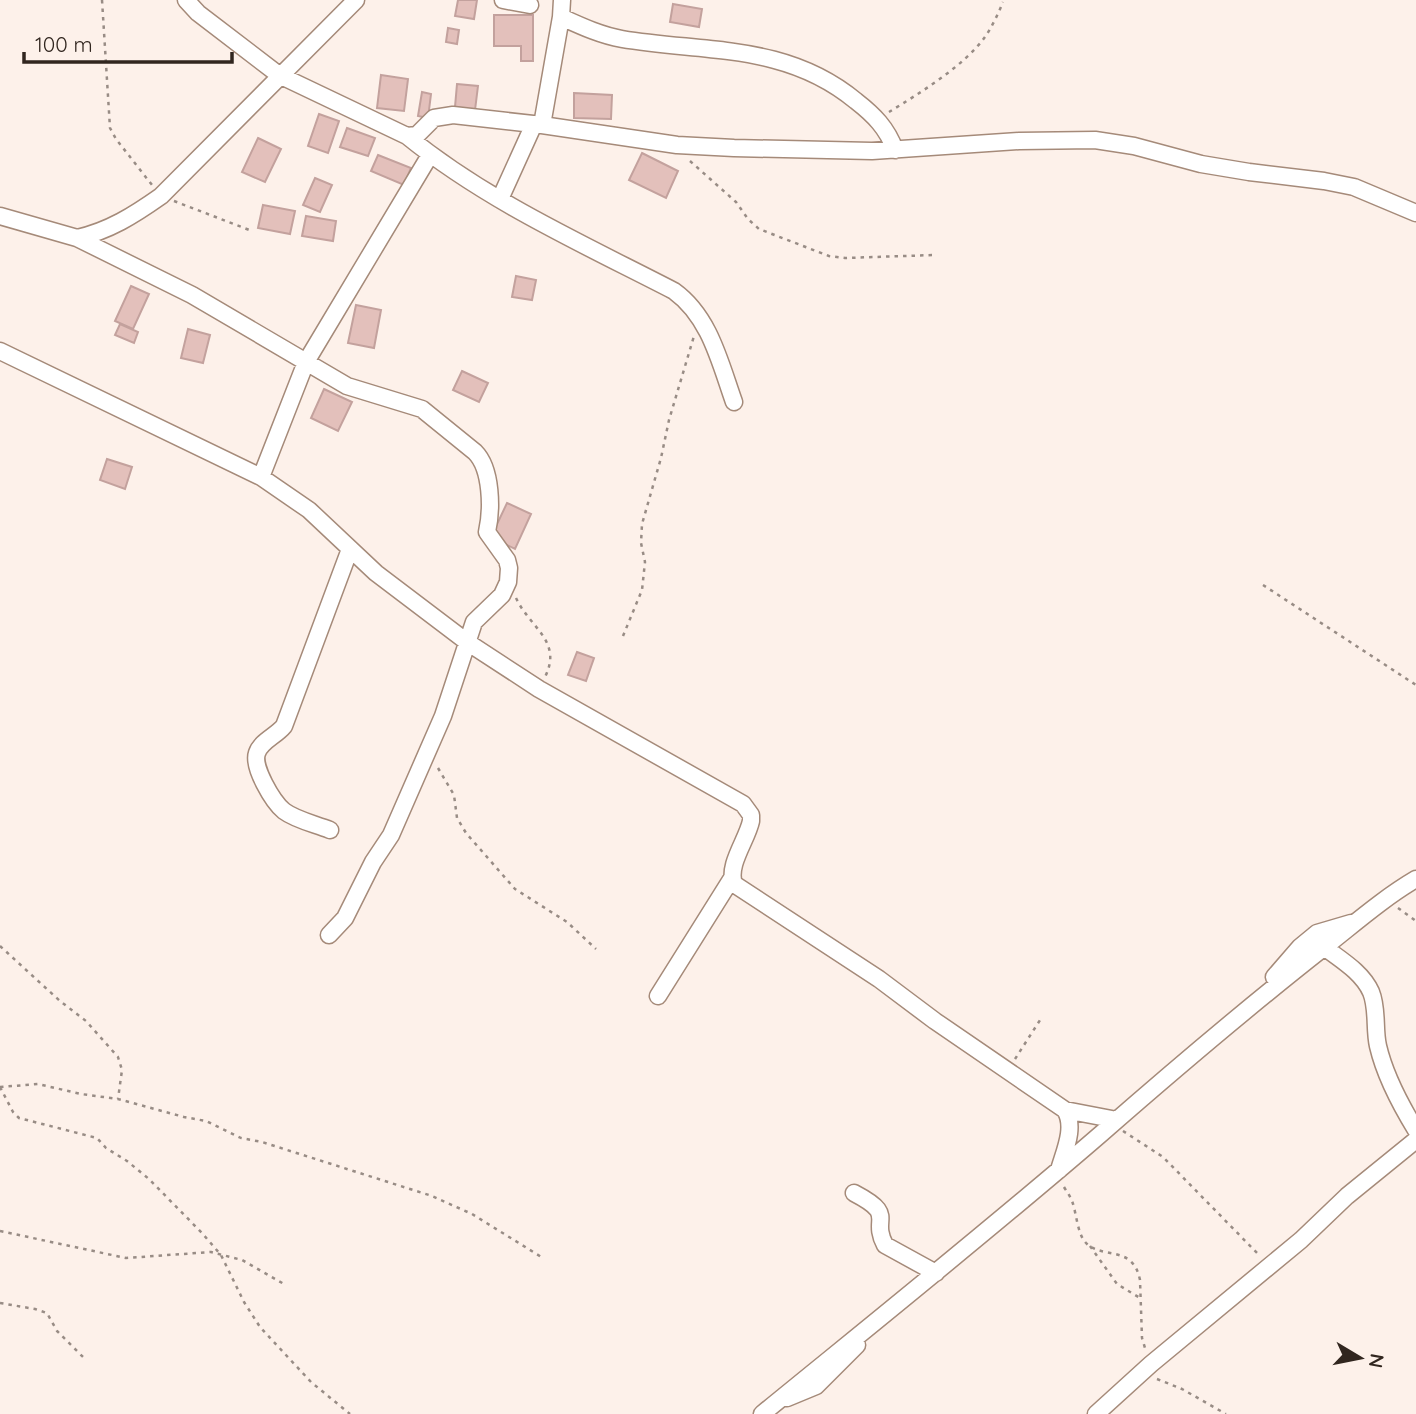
<svg xmlns="http://www.w3.org/2000/svg" width="1416" height="1414" font-family="Quicksand,sans-serif">
<style>
.building{fill:#e3c0bb;stroke:#c3a19d;stroke-width:2}
.lines{fill:none;stroke-linecap:round;stroke-linejoin:round}
.minor-casing{stroke:#a58a79;stroke-width:19}
.path{stroke:#988c85;stroke-width:2.5;stroke-dasharray:3.5 5;stroke-linecap:butt}
.minor{stroke:#fff;stroke-width:16}
</style>
<rect width="100%" height="100%" fill="#fdf1ea"/>
<!-- building -->
<path class="building" d="M 458,0 L 477,0 L 474,19 L 455,16 Z
M 673,4 L 702,9 L 699,27 L 670,22 Z
M 494,15 L 533,15 L 533,61 L 521,61 L 521,46 L 494,46 Z
M 448,28 L 459,30 L 457,44 L 446,42 Z
M 381,75 L 408,79 L 404,111 L 377,108 Z
M 457,84 L 478,86 L 475,110 L 455,107 Z
M 422,92 L 431,94 L 428,118 L 418,116 Z
M 574,93 L 612,95 L 611,119 L 574,118 Z
M 319,114 L 339,121 L 328,153 L 308,146 Z
M 347,128 L 375,138 L 368,156 L 340,147 Z
M 258,138 L 281,149 L 265,182 L 242,172 Z
M 642,153 L 678,171 L 666,198 L 629,180 Z
M 378,155 L 411,168 L 404,185 L 371,171 Z
M 315,178 L 332,185 L 320,212 L 303,205 Z
M 263,205 L 295,211 L 290,234 L 258,228 Z
M 306,216 L 336,221 L 333,241 L 302,236 Z
M 516,276 L 536,280 L 532,300 L 512,297 Z
M 131,286 L 149,294 L 133,329 L 115,321 Z
M 356,305 L 381,310 L 374,348 L 348,343 Z
M 120,324 L 138,332 L 134,343 L 115,335 Z
M 188,329 L 210,335 L 203,363 L 181,358 Z
M 462,371 L 488,383 L 479,402 L 453,390 Z
M 324,389 L 352,402 L 338,431 L 311,418 Z
M 107,459 L 132,467 L 125,489 L 100,480 Z
M 507,503 L 531,514 L 515,549 L 491,537 Z
M 577,652 L 594,658 L 586,681 L 568,675 Z"/>
<g class="lines">
<defs>
<path id="minor" d="M 186,0 L 198,13 L 279,75 L 407,136 L 417,135 L 434,118 L 453,115 L 542,125 L 677,145 L 734,148 L 872,151 L 1019,141 L 1095,140 L 1134,146 L 1201,164 L 1249,172 L 1324,181 L 1354,187 L 1416,213
M 503,0 L 530,5
M 561,17 C 581,26 600,35 622,39 C 706,53 786,43 856,101 C 874,115 887,128 895,150
M 542,125 L 561,17 L 562,0
M 407,136 C 487,201 583,244 674,291 C 710,317 720,363 734,402
M 500,199 L 534,124
M 0,216 L 77,238 L 192,295 L 347,386 L 422,409 L 475,452 C 492,469 492,510 487,532 L 507,560 L 509,568 L 508,582 L 502,595 L 474,622 L 443,716 L 391,835 L 373,862 L 345,918 L 329,935
M 77,238 C 109,231 134,215 161,196 L 356,0
M 0,351 L 261,477 L 309,510 L 376,573 L 467,642 L 539,689 L 743,804 L 751,815 L 751,821 C 747,840 727,865 734,884 L 879,979 L 935,1021 L 1065,1110 C 1076,1127 1064,1152 1059,1170
M 261,477 L 306,362 L 430,155
M 330,830 C 315,824 296,820 284,811 C 273,802 252,767 257,753 C 261,741 276,736 284,726 L 350,549
M 1324,947 C 1341,960 1362,972 1371,992 C 1378,1009 1374,1029 1378,1046 C 1385,1076 1400,1104 1416,1130
M 1274,977 L 1300,947 L 1317,933 L 1351,923
M 658,996 L 732,878
M 1065,1110 L 1117,1120
M 854,1193 C 898,1216 870,1217 885,1245 L 936,1273
M 787,1398 L 816,1386 L 857,1345
M 762,1414 C 876,1321 991,1229 1102,1133 C 1174,1070 1247,1008 1322,949 C 1353,925 1382,899 1416,879
M 1096,1414 L 1151,1364 L 1301,1240 L 1347,1196 L 1416,1140"/>
</defs>
<!-- minor casing -->
<use href="#minor" class="minor-casing"/>
<!-- path -->
<path class="path" d="M 102,0 L 110,128 L 116,139 L 152,185
M 889,112 C 920,93 964,66 985,37 C 992,27 998,14 1003,2
M 690,161 L 736,202 L 748,219 L 759,229 L 829,256 L 845,258 L 934,255
M 174,201 L 252,231
M 1263,585 L 1416,685
M 516,598 C 530,628 563,641 545,677
M 623,636 L 642,590 L 645,562 L 641,543 L 642,524 L 661,458 L 669,420 L 694,336
M 438,768 L 454,795 L 457,818 L 466,833 L 515,889 L 567,922 L 596,949
M 1398,908 L 1416,921
M 0,946 L 60,1001 L 86,1021 L 118,1057 L 122,1070 L 118,1099
M 1015,1059 L 1042,1017
M 0,1087 L 38,1084 L 81,1094 L 118,1099 L 184,1117 L 206,1121 L 241,1138 L 262,1142 L 432,1196 L 472,1214 L 543,1258
M 0,1087 L 13,1112 L 19,1118 L 97,1138 L 106,1148 L 127,1161 L 149,1179 L 202,1233 L 221,1255 L 244,1302 L 260,1327 L 311,1382 L 350,1414
M 1123,1131 L 1163,1157 L 1260,1256
M 1064,1187 C 1067,1192 1070,1196 1072,1201 C 1077,1214 1077,1235 1087,1244 C 1104,1259 1133,1245 1140,1280 L 1142,1338 L 1145,1348
M 0,1231 L 126,1258 L 211,1252 L 242,1260 L 284,1284
M 1090,1246 L 1117,1284 L 1140,1298
M 0,1303 L 35,1309 L 47,1313 L 57,1331 L 84,1358
M 1157,1379 L 1182,1389 L 1226,1414"/>
<!-- minor -->
<use href="#minor" class="minor"/>
</g>
<!-- north arrow -->
<g transform="translate(1360 1358) rotate(100)" stroke="#fdf1ea" stroke-width="5" paint-order="stroke">
<path d="M0-5L12 26L0 18L-12 26Z" fill="#31261f"/>
<text y="-10" font-size="19" font-weight="bold" text-anchor="middle" fill="#31261f">N</text>
</g>
<!-- scale -->
<path d="M24 52v10h208v-10" fill="none" stroke="#31261f" stroke-width="3.5"/>
<text x="35" y="52" font-size="21" fill="#31261f" stroke="#fdf1ea" stroke-width="5" paint-order="stroke">100 m</text>
</svg>
